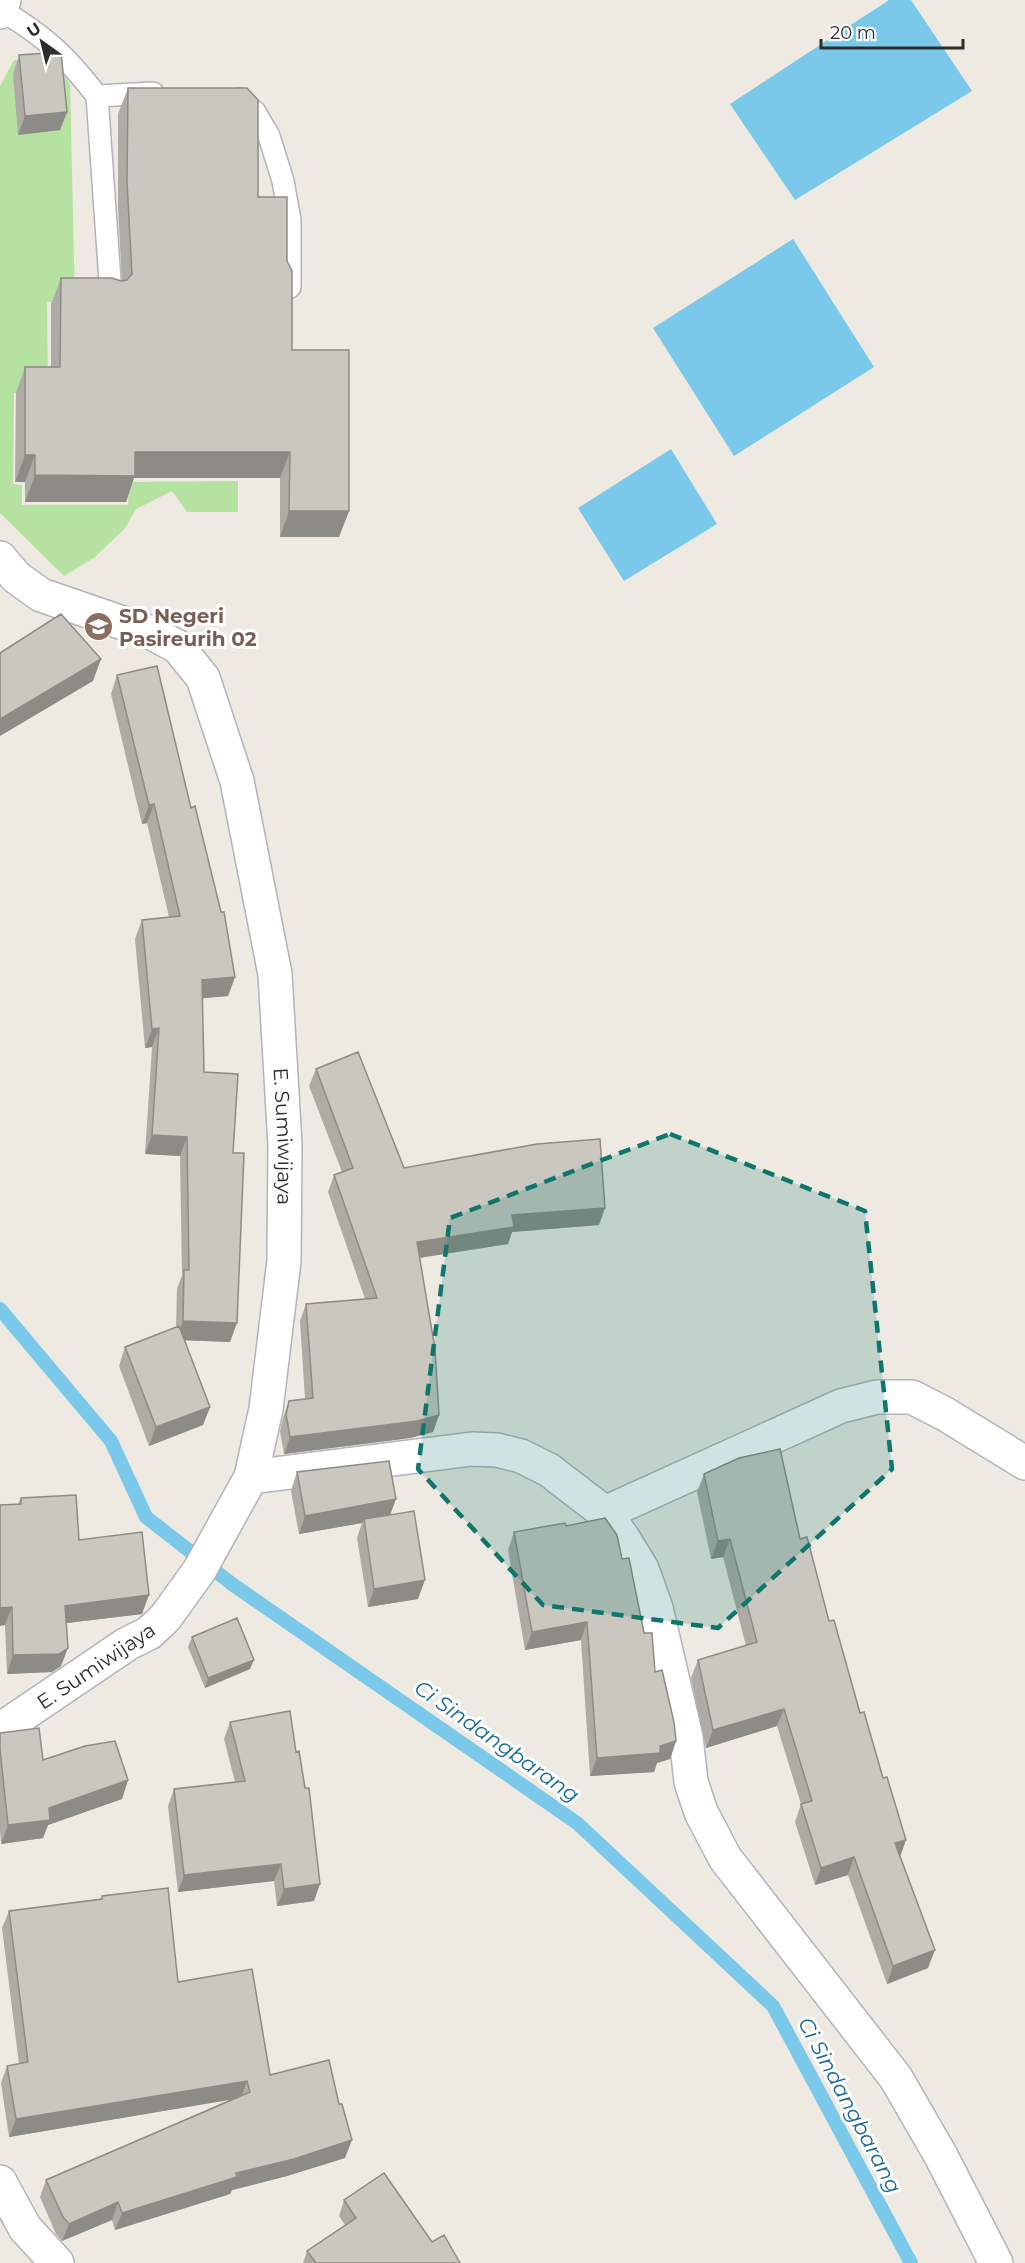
<svg xmlns="http://www.w3.org/2000/svg" width="1025" height="2263" font-family="Montserrat,sans-serif">
<style>
.green{fill:#b5e2a0}
.water{fill:#7ac9ea}
.lines{fill:none;stroke-linecap:round;stroke-linejoin:round}
.stream{stroke:#7ac9ea;stroke-width:14}
.lane-casing{stroke:#b1b3bd;stroke-width:24}
.street-casing{stroke:#b1b3bd;stroke-width:36}
.lane{stroke:#fff;stroke-width:21}
.street{stroke:#fff;stroke-width:33}
.wall{fill:#aeaba4}
.shaded-wall{fill:#8d8b86}
.building{fill:#cac7bf;stroke:#8d8b86;stroke-width:1.5}
.marked{fill:#0f766e;fill-opacity:0.2;stroke:#0f766e;stroke-width:4.5;stroke-dasharray:12 8;stroke-linejoin:round}
.labels{text-anchor:middle;dominant-baseline:central;stroke-width:6;stroke-linejoin:round;paint-order:stroke}
.education-label{font-size:20px;font-weight:bold;fill:#785e54;stroke:#fff;text-anchor:start}
.street-label{font-size:20px;fill:#2d2d2d;stroke:#fff}
.water-label{font-size:21px;font-style:italic;fill:#14699b;stroke:#fff}
</style>
<rect width="100%" height="100%" fill="#eee9e1"/>
<!-- green -->
<path class="green" d="M 14,60 C 36,60 59,64 70,84 L 75,301 L 47,302 L 48,391 L 14,393 L 13,484 L 22,485 L 22,505 L 128,505 L 129,482 L 238,481 L 238,512 L 187,512 L 172,491 L 136,509 L 125,528 L 118,535 L 95,557 L 64,576 L 0,513 L 0,86 Z"/>
<!-- water -->
<path class="water" d="M 889,0 L 911,0 L 972,91 L 795,200 L 730,104 Z
M 793,239 L 874,367 L 734,456 L 653,328 Z
M 671,449 L 717,524 L 624,581 L 578,508 Z"/>
<g class="lines">
<!-- stream -->
<path class="stream" d="M 0,1309 L 111,1441 L 146,1517 L 232,1584 L 577,1823 L 773,2006 L 911,2263"/>
<defs>
<path id="lane" d="M 1,10 C 45,36 66,56 97,96 L 111,295
M 97,96 L 153,93
M 239,99 L 255,112 L 269,136 L 283,181 L 290,220 L 290,287"/>
<g id="street">
<path d="M 0,12 L 4,0"/>
<path id="s1" d="M 0,558 L 16,577 L 41,595 L 152,633 L 178,647 L 203,678 L 237,781 L 275,974 L 285,1145 L 284,1261 L 266,1409 L 251,1477 L 199,1571 L 165,1618 L 149,1633 L 127,1644 L 0,1730"/>
<path d="M 251,1477 L 472,1449 L 497,1450 L 521,1456 L 549,1470 L 605,1513 L 623,1538 L 642,1569 L 656,1608 L 686,1737 L 691,1782 L 701,1812 L 725,1858 L 896,2078 L 941,2156 L 996,2263"/>
<path d="M 605,1513 L 841,1406 L 877,1397 L 912,1397 L 945,1414 L 1025,1463"/>
<path d="M 0,2182 L 25,2228 L 57,2263"/>
</g>
</defs>
<!-- lane casing -->
<use href="#lane" class="lane-casing"/>
<!-- street casing -->
<use href="#street" class="street-casing"/>
<!-- lane -->
<use href="#lane" class="lane"/>
<!-- street -->
<use href="#street" class="street"/>
</g>
<!-- wall -->
<path class="wall" d="M 19,55 L 67,112 L 60,130 L 18,135 L 13,74 Z
M 128,88 L 258,197 L 287,261 L 292,350 L 349,511 L 339,537 L 280,537 L 280,478 L 134,478 L 126,502 L 25,502 L 25,482 L 15,482 L 16,393 L 25,367 L 51,367 L 51,304 L 61,278 L 122,281 L 118,208 L 118,114 Z
M 117,675 L 191,808 L 235,977 L 228,996 L 202,998 L 204,1072 L 233,1153 L 230,1342 L 185,1340 L 210,1407 L 203,1425 L 149,1446 L 119,1366 L 125,1347 L 176,1327 L 177,1289 L 182,1275 L 180,1156 L 145,1154 L 152,1047 L 145,1048 L 135,939 L 142,920 L 169,917 L 147,823 L 142,824 L 111,694 Z
M 316,1069 L 404,1168 L 599,1225 L 512,1232 L 508,1244 L 420,1258 L 439,1415 L 433,1432 L 410,1438 L 284,1454 L 280,1431 L 283,1418 L 289,1401 L 305,1399 L 300,1321 L 306,1304 L 365,1299 L 328,1192 L 334,1175 L 342,1172 L 309,1086 Z
M 297,1472 L 390,1515 L 418,1599 L 368,1607 L 357,1538 L 362,1523 L 299,1534 L 291,1491 Z
M 704,1474 L 800,1539 L 829,1621 L 900,1857 L 928,1968 L 887,1984 L 848,1875 L 815,1885 L 795,1822 L 801,1804 L 777,1726 L 706,1748 L 691,1678 L 698,1660 L 746,1646 L 723,1557 L 711,1559 L 697,1492 Z
M 21,1498 L 79,1540 L 142,1614 L 66,1623 L 61,1666 L 52,1672 L 7,1674 L 5,1625 L 18,1504 Z
M 566,1526 L 622,1559 L 655,1672 L 676,1741 L 670,1759 L 657,1763 L 654,1772 L 590,1776 L 581,1640 L 525,1650 L 508,1550 L 514,1532 Z
M 192,1637 L 250,1669 L 205,1688 L 188,1647 Z
M 230,1722 L 314,1901 L 277,1906 L 274,1881 L 178,1892 L 168,1806 L 174,1789 L 235,1782 L 224,1739 Z
M 0,1733 L 43,1760 L 128,1780 L 122,1799 L 48,1825 L 43,1838 L 1,1844 L 0,1831 Z
M 102,1896 L 178,1982 L 270,2075 L 345,2158 L 287,2176 L 232,2190 L 230,2194 L 115,2230 L 112,2220 L 62,2241 L 56,2234 L 40,2197 L 46,2180 L 232,2099 L 9,2137 L 1,2083 L 7,2066 L 19,2064 L 2,1928 L 9,1911 L 100,1899 Z
M 344,2200 L 432,2242 L 460,2263 L 303,2263 L 307,2251 L 345,2225 L 339,2216 Z"/>
<!-- shaded-wall -->
<path class="shaded-wall" d="M 67,112 L 60,130 L 18,135 L 25,116 Z
M 135,452 L 290,452 L 280,478 L 134,478 L 126,502 L 25,502 L 35,475 Z
M 25,455 L 35,455 L 25,482 L 15,482 Z
M 289,511 L 349,511 L 339,537 L 280,537 Z
M 101,659 L 93,681 L 0,736 L 0,719 Z
M 154,804 L 147,823 L 142,824 L 149,805 Z
M 235,977 L 228,996 L 195,999 L 202,980 Z
M 159,1028 L 152,1047 L 145,1048 L 152,1029 Z
M 152,1135 L 187,1137 L 180,1156 L 145,1154 Z
M 605,1208 L 599,1225 L 512,1232 L 508,1244 L 411,1259 L 417,1242 L 512,1215 Z
M 183,1321 L 237,1323 L 230,1342 L 176,1340 Z
M 210,1407 L 203,1425 L 149,1446 L 156,1427 Z
M 439,1415 L 433,1432 L 410,1438 L 284,1454 L 290,1437 Z
M 396,1499 L 389,1518 L 364,1519 L 362,1523 L 299,1534 L 305,1516 Z
M 730,1539 L 723,1557 L 711,1559 L 718,1541 Z
M 425,1580 L 418,1599 L 368,1607 L 374,1589 Z
M 149,1595 L 142,1614 L 59,1624 L 65,1606 Z
M 12,1607 L 5,1625 L 0,1626 L 0,1608 Z
M 587,1622 L 581,1640 L 525,1650 L 532,1632 Z
M 68,1648 L 61,1666 L 52,1672 L 7,1674 L 13,1655 Z
M 254,1660 L 250,1669 L 205,1688 L 208,1678 Z
M 784,1709 L 777,1726 L 706,1748 L 713,1730 Z
M 676,1741 L 670,1759 L 657,1763 L 654,1772 L 590,1776 L 597,1758 L 660,1746 Z
M 128,1780 L 122,1799 L 48,1825 L 43,1838 L 1,1844 L 8,1825 L 49,1808 Z
M 906,1840 L 900,1857 L 895,1843 Z
M 854,1857 L 848,1875 L 815,1885 L 821,1868 Z
M 281,1864 L 274,1881 L 178,1892 L 184,1875 Z
M 320,1884 L 314,1901 L 277,1906 L 284,1889 Z
M 935,1950 L 928,1968 L 887,1984 L 893,1966 Z
M 247,2081 L 241,2098 L 9,2137 L 16,2119 Z
M 352,2140 L 345,2158 L 287,2176 L 232,2190 L 230,2194 L 115,2230 L 122,2213 L 236,2173 Z
M 118,2202 L 112,2220 L 62,2241 L 69,2224 Z"/>
<!-- building -->
<path class="building" d="M 61,52 L 67,112 L 25,116 L 19,55 Z
M 128,88 L 247,88 L 258,100 L 258,197 L 287,197 L 287,261 L 292,271 L 292,350 L 349,350 L 349,511 L 289,511 L 290,452 L 135,452 L 135,476 L 35,475 L 35,455 L 25,455 L 25,367 L 60,367 L 61,278 L 112,278 L 121,281 L 127,280 L 132,274 L 127,182 Z
M 61,614 L 101,659 L 0,719 L 0,653 Z
M 157,666 L 191,808 L 195,806 L 221,912 L 224,912 L 235,977 L 202,980 L 204,1072 L 238,1074 L 233,1153 L 244,1153 L 237,1323 L 183,1321 L 184,1270 L 189,1270 L 187,1137 L 152,1135 L 159,1028 L 152,1029 L 142,920 L 180,916 L 154,804 L 149,805 L 117,675 Z
M 358,1052 L 404,1168 L 537,1144 L 600,1139 L 605,1208 L 512,1215 L 514,1227 L 417,1242 L 435,1349 L 439,1415 L 417,1421 L 290,1437 L 286,1414 L 289,1401 L 313,1398 L 306,1304 L 377,1298 L 334,1175 L 353,1168 L 316,1069 Z
M 179,1326 L 210,1407 L 156,1427 L 125,1347 Z
M 780,1449 L 800,1539 L 807,1537 L 829,1621 L 834,1620 L 860,1713 L 864,1712 L 883,1778 L 887,1777 L 906,1840 L 895,1843 L 935,1950 L 893,1966 L 854,1857 L 821,1868 L 801,1804 L 812,1801 L 784,1709 L 713,1730 L 698,1660 L 757,1642 L 730,1539 L 718,1541 L 704,1474 L 739,1458 Z
M 389,1461 L 396,1499 L 305,1516 L 297,1472 Z
M 76,1495 L 79,1540 L 142,1532 L 149,1595 L 65,1606 L 68,1648 L 59,1654 L 13,1655 L 12,1607 L 0,1608 L 0,1505 L 21,1504 L 21,1498 Z
M 414,1511 L 425,1580 L 374,1589 L 364,1519 Z
M 605,1518 L 617,1535 L 622,1559 L 629,1558 L 644,1633 L 652,1633 L 655,1672 L 662,1670 L 674,1722 L 676,1741 L 660,1746 L 660,1753 L 597,1758 L 587,1622 L 532,1632 L 514,1532 L 565,1523 L 566,1526 Z
M 237,1618 L 254,1660 L 208,1678 L 192,1637 Z
M 290,1711 L 296,1752 L 299,1751 L 305,1788 L 309,1788 L 320,1884 L 284,1889 L 281,1864 L 184,1875 L 174,1789 L 245,1781 L 230,1722 Z
M 39,1728 L 43,1760 L 85,1746 L 115,1741 L 128,1780 L 49,1808 L 50,1820 L 8,1825 L 0,1749 L 0,1733 Z
M 168,1888 L 178,1982 L 252,1969 L 270,2075 L 329,2060 L 339,2104 L 342,2104 L 352,2140 L 294,2159 L 236,2173 L 237,2177 L 122,2213 L 118,2202 L 69,2224 L 63,2217 L 46,2180 L 250,2092 L 247,2081 L 16,2119 L 7,2066 L 28,2062 L 9,1911 L 102,1899 L 102,1896 Z
M 384,2173 L 432,2242 L 444,2235 L 460,2263 L 316,2263 L 307,2251 L 356,2218 L 344,2200 Z"/>
<!-- marked area -->
<path class="marked" d="M 670,1134 L 865,1211 L 892,1469 L 718,1628 L 543,1605 L 418,1469 L 450,1218 Z"/>
<!-- icons -->
<defs>
<symbol id="school-disc" viewBox="-11 -11 22 22"><circle r="9.5" fill="#8d6e63" stroke="#fff"/><path d="M0-5L7-2L0 1L-7-2ZM-4 1L0 2.5L4 1V4Q0 6-4 4Z" fill="#fff"/></symbol>
</defs>
<g fill-rule="evenodd">
<use href="#school-disc" x="82" y="610" width="33" height="33"/>
</g>
<g class="labels">
<!-- education labels -->
<g class="education-label">
<text x="119" y="616">SD Negeri<tspan x="119" dy="23">Pasireurih 02</tspan></text>
</g>
<!-- street labels -->
<g class="street-label">
<text stroke="none"><textPath href="#s1" startOffset="710">E. Sumiwijaya</textPath></text>
<text transform="translate(96 1666) rotate(-34)">E. Sumiwijaya</text>
</g>
<!-- water labels -->
<g class="water-label">
<text transform="translate(497 1741) rotate(35)">Ci Sindangbarang</text>
<text transform="translate(850 2105) rotate(62)">Ci Sindangbarang</text>
</g>
</g>
<!-- north arrow -->
<g transform="translate(42 42) rotate(326)" stroke="#ffffff" stroke-width="4.5" paint-order="stroke">
<path d="M0-4.5L10 22L0 15L-10 22Z" fill="#2d2d2d"/>
<text y="-9" font-size="16" font-weight="bold" text-anchor="middle" fill="#2d2d2d">U</text>
</g>
<!-- scale -->
<path d="M821 39v9h142v-9" fill="none" stroke="#2d2d2d" stroke-width="3"/>
<text x="830" y="39" font-size="18" fill="#2d2d2d" stroke="#ffffff" stroke-width="4.5" paint-order="stroke">20 m</text>
</svg>
